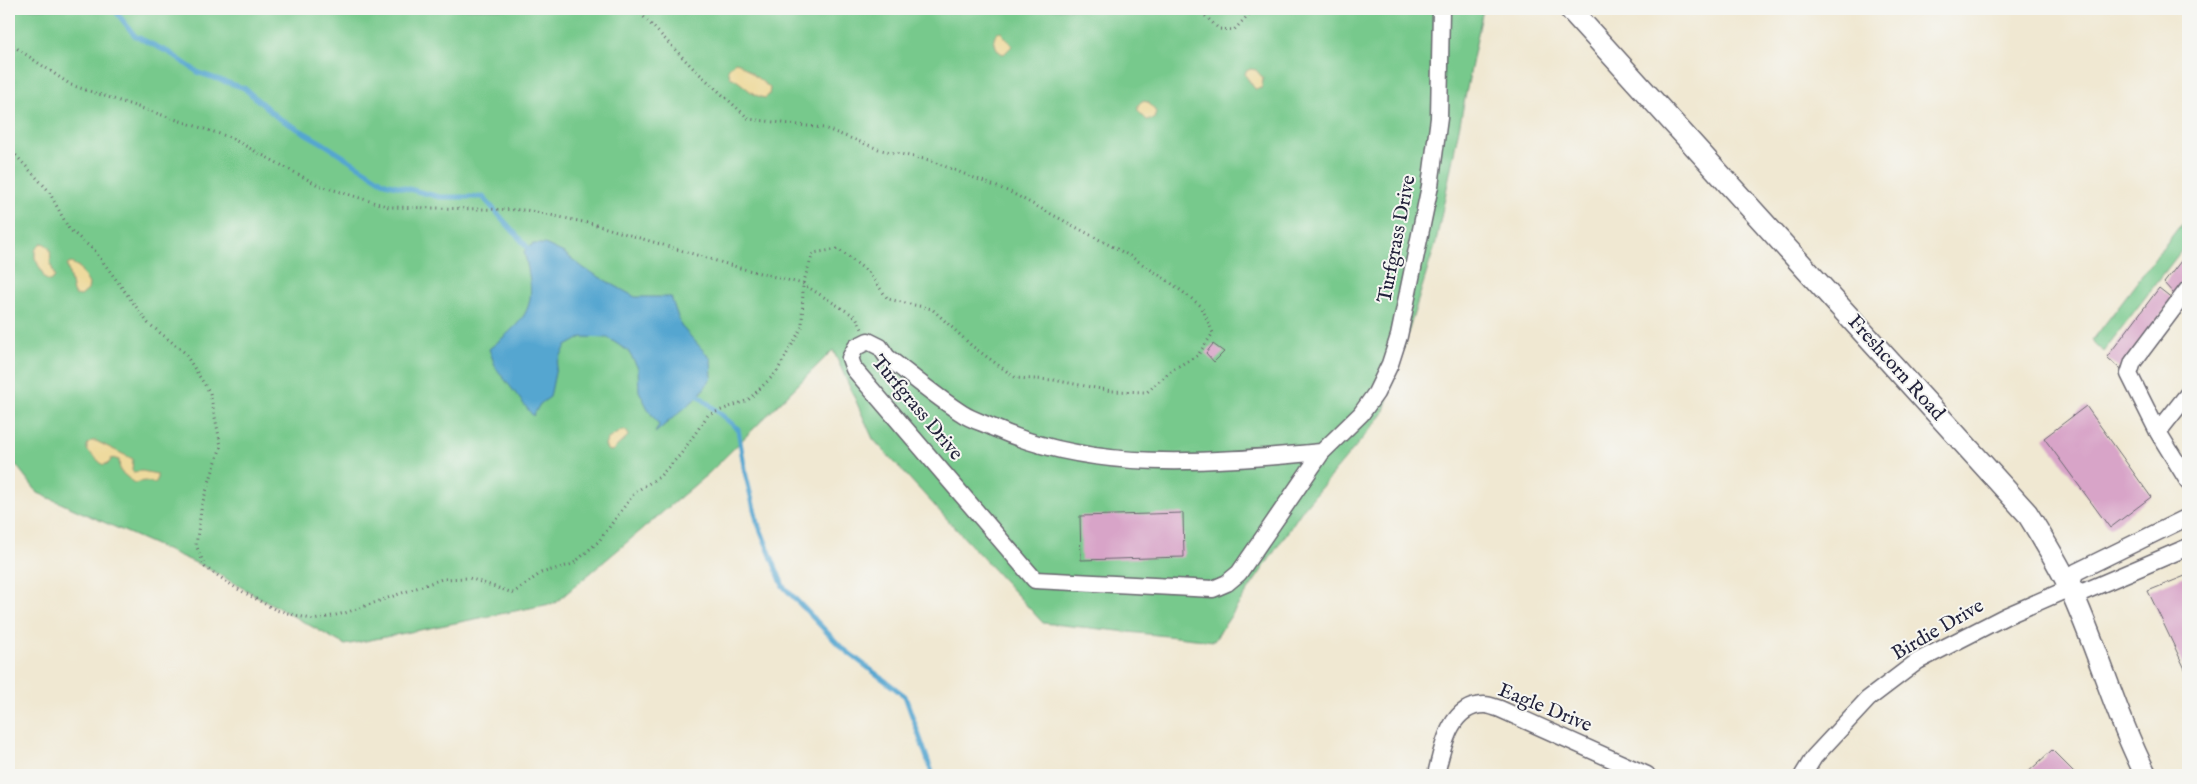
<svg xmlns="http://www.w3.org/2000/svg" width="2197" height="784" font-family="'IM FELL English',serif">
<style>
.green{fill:#77c98c;stroke:#4c7664}
.sand{fill:#eeda9e;stroke:#887e6c}
.water{fill:#55a6d0;stroke:#3c6486}
.lines{fill:none;stroke-linecap:round;stroke-linejoin:round}
.stream{stroke:#55a6d0;stroke-width:5}
.building{fill:#d8a4c8}
.minor-casing{stroke:#6a6770;stroke-width:19}
.tertiary-casing{stroke:#6a6770;stroke-width:24}
.path{stroke:#6a6770;stroke-width:3;stroke-dasharray:1 4;stroke-linecap:butt}
.minor{stroke:#fff;stroke-width:16}
.tertiary{stroke:#fff;stroke-width:21}
.labels{text-anchor:middle;dominant-baseline:central;stroke-width:4;stroke-linejoin:round;paint-order:stroke}
.street-label{font-size:20px;fill:#22223b;stroke:#f6f6f2}
</style>
<rect width="100%" height="100%" fill="#f6f6f2"/>
<filter id="ink" filterUnits="userSpaceOnUse"><feTurbulence type="fractalNoise" baseFrequency=".02" numOctaves="2"/><feDisplacementMap in="SourceGraphic" scale="10" xChannelSelector="R" yChannelSelector="G"/><feConvolveMatrix kernelMatrix="1 2 1 2 8 2 1 2 1" color-interpolation-filters="sRGB"/></filter>
<filter id="wash" filterUnits="userSpaceOnUse"><feTurbulence type="fractalNoise" baseFrequency=".0096" numOctaves="4" result="noise"/><feDisplacementMap in="SourceGraphic" scale="20" xChannelSelector="R" yChannelSelector="G"/><feGaussianBlur stdDeviation="1.12" result="paint"/><feColorMatrix in="noise" values="0 0 0 0 0 0 0 0 0 0 0 0 0 0 0 0 0 1.4 0 .05"/><feComposite in="paint" operator="in"/></filter>
<g filter="url(#wash)">
<rect width="100%" height="100%" fill="#f0e8d2"/>
<!-- green -->
<path class="green" d="M 9,9 L 1483,9 L 1436,242 L 1383,414 L 1303,509 L 1214,641 L 1043,623 L 873,439 L 833,350 L 709,473 L 555,603 L 345,645 L 205,567 L 38,493 L 9,456 Z
M 2188,215 L 2188,242 L 2103,352 L 2092,341 Z"/>
<!-- sand -->
<path class="sand" d="M 1001,32 L 1012,46 L 1004,54 C 997,53 995,45 994,38 L 997,33 Z
M 735,62 L 739,63 L 770,88 L 769,95 L 765,98 C 752,97 743,82 730,77 L 728,69 Z
M 1251,69 L 1256,70 L 1263,78 L 1262,88 L 1255,89 L 1245,75 L 1246,71 Z
M 1142,101 L 1148,102 L 1156,112 L 1154,119 L 1147,120 L 1138,111 L 1138,105 Z
M 42,243 C 54,247 49,255 51,265 C 52,269 54,273 55,277 L 50,281 L 45,279 L 35,258 L 35,250 Z
M 71,263 L 79,267 L 89,284 L 88,290 L 81,296 L 75,295 L 73,292 L 67,265 Z
M 622,430 L 627,431 L 628,436 L 612,451 L 607,450 L 605,445 L 608,439 Z
M 91,441 L 96,441 L 133,459 L 132,470 L 133,472 L 142,471 L 157,474 L 157,481 L 154,483 L 145,481 L 134,483 L 120,471 L 119,460 L 112,458 L 109,463 L 103,465 L 87,450 L 87,445 Z"/>
<!-- water -->
<path class="water" d="M 533,244 L 545,244 L 564,253 L 585,269 L 635,297 L 671,297 L 681,326 L 711,359 L 712,377 L 699,396 L 655,433 L 659,425 L 649,411 L 639,391 L 638,368 L 628,351 L 608,338 L 582,337 L 566,346 L 557,363 L 550,397 L 540,404 L 533,416 L 496,368 L 489,349 C 533,314 537,305 524,251 Z"/>
<g class="lines">
<!-- stream -->
<path class="stream" d="M 114,9 L 135,36 L 170,53 L 199,73 L 244,88 L 277,117 L 324,144 L 385,183 L 440,197 L 483,197 L 528,248
M 699,396 L 738,429 L 745,472 L 757,521 L 783,586 L 841,647 L 905,696 L 933,775"/>
</g>
<g id="blocks">
<!-- building -->
<path class="building" d="M 2188,252 L 2188,275 L 2174,294 L 2164,283 Z
M 2159,288 L 2173,299 L 2120,369 L 2107,357 Z
M 1213,344 L 1224,352 L 1214,362 L 1206,353 Z
M 2086,406 L 2151,497 L 2110,528 L 2044,438 Z
M 1183,513 L 1184,557 L 1081,560 L 1080,516 Z
M 2185,576 L 2188,582 L 2188,670 L 2186,671 L 2148,591 Z
M 2052,750 L 2076,774 L 2025,775 Z"/>
</g>
</g>
<g filter="url(#ink)">
<use href="#blocks" fill-opacity="0" stroke="#6a6770" stroke-width="1"/>
<g class="lines">
<defs>
<path id="minor" d="M 2188,394 L 2158,432 L 2188,481
M 2158,432 L 2129,374 L 2133,362 L 2188,289
M 1322,452 C 1212,462 1097,474 994,428 C 984,423 972,420 963,414 C 936,397 912,376 887,357 L 880,347 L 868,341 L 856,347 L 850,358 L 854,369 L 1035,580 L 1213,589 L 1227,583 L 1239,573 L 1322,452 L 1361,414 L 1376,393 L 1390,364 L 1399,336 L 1430,186 L 1439,118 L 1441,9
M 2070,588 L 2076,572 L 2188,517
M 2070,588 L 2083,592 L 2188,547
M 1436,775 C 1442,750 1449,704 1485,705 C 1490,705 1496,708 1500,709 L 1647,775
M 1803,775 L 1814,757 L 1868,699 L 1918,661 L 2006,616 L 2070,588"/>
<path id="tertiary" d="M 1570,9 L 2027,513 C 2042,537 2057,561 2069,586 C 2098,648 2115,714 2146,775"/>
</defs>
<!-- minor casing -->
<use href="#minor" class="minor-casing"/>
<!-- tertiary casing -->
<use href="#tertiary" class="tertiary-casing"/>
<!-- path -->
<path class="path" d="M 1198,9 L 1219,29 L 1234,30 L 1254,9
M 9,43 L 71,85 L 229,137 L 318,185 L 389,207 L 526,210 L 593,224 L 740,268 L 803,284 L 856,317 L 862,329
M 9,148 L 48,190 L 69,229 L 95,251 L 148,323 L 184,352 L 210,393 L 221,446 L 202,504 L 196,545 L 205,567 L 236,588 L 276,610 L 314,620 L 345,613 L 442,579 L 469,578 L 513,593 L 541,573 L 573,564 L 599,541 L 635,492 L 659,477 L 681,454 L 708,415 L 748,400 L 776,373 L 802,327 L 803,284 L 813,253 L 838,249 L 868,272 L 888,299 L 932,309 L 972,346 L 1016,378 L 1053,380 L 1112,391 L 1147,392 L 1172,370 L 1198,355 L 1213,333 L 1201,306 L 1171,283 L 1130,256 L 1010,192 L 929,160 L 881,150 L 824,128 L 749,119 L 692,67 L 636,9"/>
<!-- minor -->
<use href="#minor" class="minor"/>
<!-- tertiary -->
<use href="#tertiary" class="tertiary"/>
</g>
</g>
<g class="labels">
<!-- street labels -->
<g class="street-label">
<text transform="translate(1397 239) rotate(-79)">Turfgrass Drive</text>
<text transform="translate(1896 368) rotate(48)">Freshcorn Road</text>
<text transform="translate(917 408) rotate(50)">Turfgrass Drive</text>
<text transform="translate(1938 630) rotate(-30)">Birdie Drive</text>
<text transform="translate(1545 708) rotate(22)">Eagle Drive</text>
</g>
</g>
<!-- margin -->
<rect width="2197" height="784" fill="none" stroke="#f6f6f2" stroke-width="30"/>
</svg>
